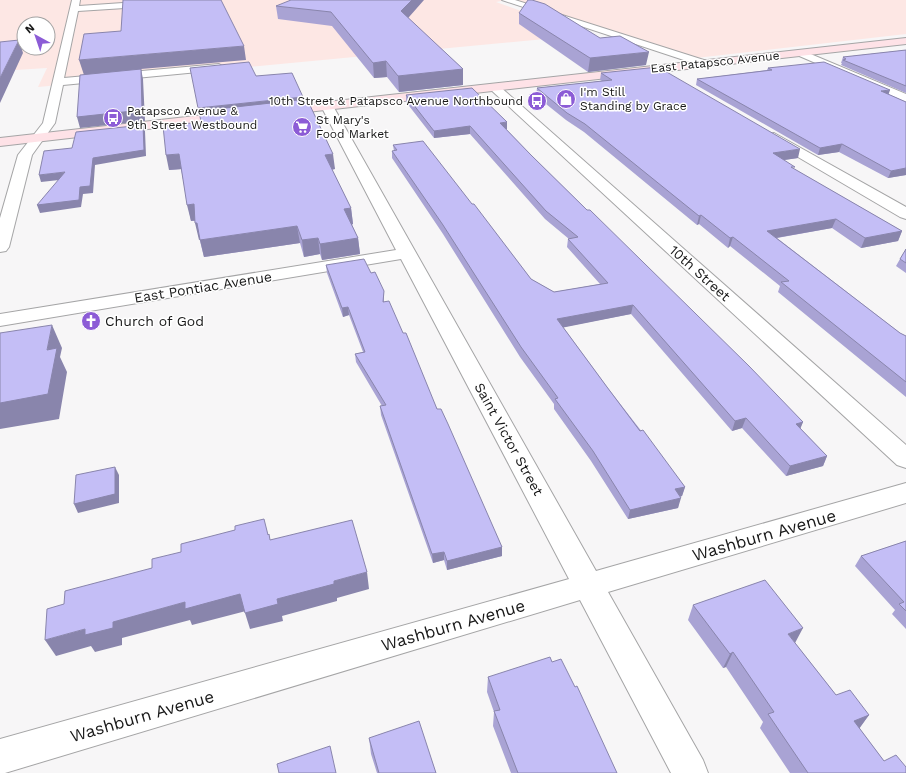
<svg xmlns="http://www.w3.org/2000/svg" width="906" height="773" font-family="'Work Sans',sans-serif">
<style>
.industrial{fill:#fde7e4;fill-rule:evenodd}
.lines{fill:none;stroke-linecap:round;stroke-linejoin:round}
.minor-casing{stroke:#a5a5a6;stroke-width:2}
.tertiary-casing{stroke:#a5a5a6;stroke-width:2}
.secondary-casing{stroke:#a5a5a6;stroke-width:2}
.minor{fill:#fff;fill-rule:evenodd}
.tertiary{fill:#fff;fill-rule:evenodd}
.secondary{fill:#fee2e7;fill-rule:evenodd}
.wall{fill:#a9a3d4}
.shaded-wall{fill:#8985ac}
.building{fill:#c4bef6;stroke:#8985ac}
.labels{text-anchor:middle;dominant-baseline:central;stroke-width:3;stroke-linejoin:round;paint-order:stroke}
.far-street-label{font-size:12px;fill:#181818;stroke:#fff}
.far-poi-label{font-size:12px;fill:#181818;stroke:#fff;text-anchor:start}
.street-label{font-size:14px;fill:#181818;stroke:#fff}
.poi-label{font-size:14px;fill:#181818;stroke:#fff;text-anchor:start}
.near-street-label{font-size:17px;fill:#181818;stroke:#fff}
</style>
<rect width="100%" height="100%" fill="#f7f6f7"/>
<!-- industrial -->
<path class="industrial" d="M 0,0 L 506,0 L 496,2 L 587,35 L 38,87 L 47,68 L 0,71 ZM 24,24 L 48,24 L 48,48 L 24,48 Z
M 513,0 L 906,0 L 906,34 L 696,58 Z"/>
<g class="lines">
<defs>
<path id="minor" d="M 72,0 L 80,0 L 79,6 L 167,0 L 207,0 L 203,3 L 78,11 L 64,78 L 219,64 L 224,67 L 219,70 L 63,85 L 55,123 L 32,155 L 9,247 L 6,251 L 0,252 L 0,218 L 18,155 L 43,123 Z
M 502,0 L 515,0 L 707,61 L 708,63 L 703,66 L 699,65 Z
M 327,102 L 333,106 L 596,571 L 906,483 L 906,503 L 608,592 L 703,760 L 708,773 L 671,773 L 580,600 L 5,773 L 0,773 L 0,739 L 569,579 L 401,259 L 0,326 L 0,314 L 396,250 L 321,106 Z
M 774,133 L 906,207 L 906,219 L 900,217 L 769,140 L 767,137 L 769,134 Z"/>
<path id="tertiary" d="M 801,50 L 906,94 L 906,102 L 797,55 L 796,53 L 797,51 Z
M 494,84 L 498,85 L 906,445 L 906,468 L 897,465 L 490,89 L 488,87 Z"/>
<path id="secondary" d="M 906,38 L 906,44 L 281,115 L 275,111 L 281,107 Z
M 231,112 L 235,113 L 237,116 L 235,119 L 0,146 L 0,138 Z"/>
</defs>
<!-- minor casing -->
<use href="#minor" class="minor-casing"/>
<!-- tertiary casing -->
<use href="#tertiary" class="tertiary-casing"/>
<!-- secondary casing -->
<use href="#secondary" class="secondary-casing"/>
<!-- minor -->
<use href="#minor" class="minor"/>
<!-- tertiary -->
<use href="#tertiary" class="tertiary"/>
<!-- secondary -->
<use href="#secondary" class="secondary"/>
</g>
<!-- wall -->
<path class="wall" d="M 276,6 L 408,18 L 463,69 L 463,85 L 399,92 L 387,77 L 374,78 L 332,26 L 278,19 Z
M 519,13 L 600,38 L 646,65 L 588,72 L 519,24 Z
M 906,50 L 906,93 L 841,65 L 842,63 L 841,63 L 843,57 Z
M 768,68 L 888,94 L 906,102 L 906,175 L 888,178 L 839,152 L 818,155 L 696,85 L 697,79 L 767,70 Z
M 601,73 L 798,158 L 783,160 L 794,169 L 902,231 L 898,241 L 861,248 L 832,228 L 777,238 L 900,333 L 906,336 L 906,397 L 778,292 L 780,286 L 730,246 L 728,248 L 699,224 L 697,225 L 584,132 L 566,120 L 536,96 L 537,88 L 602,81 L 600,80 Z
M 256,76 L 303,97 L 304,100 L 335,169 L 332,170 L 351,208 L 353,224 L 352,225 L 358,238 L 360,254 L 322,260 L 320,254 L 304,257 L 300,243 L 204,257 L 195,221 L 191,221 L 181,169 L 169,170 L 201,122 Z
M 406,95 L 507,129 L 506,129 L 531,155 L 803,422 L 800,428 L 827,456 L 823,466 L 786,476 L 742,428 L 732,431 L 631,314 L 563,327 L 607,387 L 685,487 L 682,496 L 680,497 L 678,508 L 628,519 L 591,461 L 554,409 L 554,404 L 520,357 L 443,234 L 392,158 L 392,151 L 394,151 L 393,145 L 472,204 L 531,279 L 554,292 L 600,284 L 567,247 L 568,239 L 569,239 L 545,219 L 470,134 L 434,138 L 406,102 Z
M 906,249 L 906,273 L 896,266 L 900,259 Z
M 326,265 L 371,273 L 384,291 L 384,302 L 437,409 L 502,547 L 502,556 L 447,570 L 444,560 L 433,563 L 381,415 L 380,406 L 382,406 L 356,362 L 355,354 L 363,352 L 349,315 L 343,317 L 327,273 Z
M 906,541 L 906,629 L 892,614 L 895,610 L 855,566 L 861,556 Z
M 693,605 L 795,643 L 836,695 L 869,715 L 859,728 L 884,761 L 906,773 L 790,773 L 760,728 L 763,722 L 726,667 L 723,668 L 688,620 Z
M 552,662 L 617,773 L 511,773 L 493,726 L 494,712 L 487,692 L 488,677 Z
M 369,738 L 436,773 L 377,773 L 371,754 Z"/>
<!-- shaded-wall -->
<path class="shaded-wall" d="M 412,0 L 424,0 L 402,25 L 401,11 Z
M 19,40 L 23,53 L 0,103 L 0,78 Z
M 244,46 L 246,60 L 141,69 L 143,79 L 145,121 L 80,128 L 77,117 L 84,75 L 79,60 Z
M 649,52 L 646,65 L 588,72 L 590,58 Z
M 386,61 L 387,77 L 374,78 L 373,63 Z
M 463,69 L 463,85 L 399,92 L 398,76 Z
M 890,90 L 888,96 L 881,91 Z
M 303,97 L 304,103 L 200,114 L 198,108 Z
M 507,122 L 507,129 L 500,130 L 500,123 Z
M 143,125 L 145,131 L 146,156 L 95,165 L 93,193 L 83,194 L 81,207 L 40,213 L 37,205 L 80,187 L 93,158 Z
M 470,126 L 470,134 L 434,138 L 434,131 Z
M 842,144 L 839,152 L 818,155 L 820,148 Z
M 800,149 L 798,158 L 771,162 L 773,153 Z
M 179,154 L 183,169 L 169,170 L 166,155 Z
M 333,154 L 335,169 L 326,170 L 325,155 Z
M 906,168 L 906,175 L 888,178 L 891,171 Z
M 65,172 L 68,179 L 41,182 L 39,175 Z
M 194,204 L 198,220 L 191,221 L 187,205 Z
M 351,208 L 353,224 L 346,225 L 344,209 Z
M 701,215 L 699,224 L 697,225 L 699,216 Z
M 836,219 L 832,228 L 764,240 L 767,231 Z
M 195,223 L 197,223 L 202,239 L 199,240 Z
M 297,226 L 300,243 L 204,257 L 200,240 Z
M 902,231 L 898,241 L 861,248 L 865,238 Z
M 733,237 L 730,246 L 728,248 L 730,238 Z
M 318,238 L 320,254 L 304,257 L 302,240 Z
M 358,238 L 360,254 L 322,260 L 320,244 Z
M 633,305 L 631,314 L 556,329 L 557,319 Z
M 348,307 L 349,315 L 343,317 L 342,308 Z
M 52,325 L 62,348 L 60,357 L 67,372 L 59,419 L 0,429 L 0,403 L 47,350 Z
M 746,418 L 742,428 L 732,431 L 735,421 Z
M 803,422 L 799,432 L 796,424 Z
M 827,456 L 823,466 L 786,476 L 790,466 Z
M 115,467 L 119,475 L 119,503 L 78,513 L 74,504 Z
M 685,487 L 682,496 L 672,499 L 675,489 Z
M 681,498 L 678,508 L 628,519 L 630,510 Z
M 502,547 L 502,556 L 447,570 L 447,561 Z
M 444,552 L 444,560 L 433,563 L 432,554 Z
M 367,572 L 369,589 L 337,598 L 337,601 L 282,616 L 283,621 L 250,629 L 245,613 L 277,599 L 334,581 Z
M 240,594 L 246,611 L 192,625 L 190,620 L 122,638 L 122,645 L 95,652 L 91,646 L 56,656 L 45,640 L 185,602 Z
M 803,628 L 795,643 L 788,634 Z
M 733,652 L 726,667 L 723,668 L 730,654 Z
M 869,715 L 859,729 L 854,721 Z"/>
<!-- building -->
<path class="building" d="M 123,0 L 221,0 L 244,46 L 79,60 L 84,34 L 121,31 Z
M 291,0 L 412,0 L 401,11 L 463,69 L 398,76 L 386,61 L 373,63 L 331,12 L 276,6 Z
M 528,0 L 532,0 L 545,4 L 600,38 L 620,36 L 649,52 L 590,58 L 519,13 Z
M 19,40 L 0,78 L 0,42 Z
M 906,50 L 906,86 L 843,60 L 846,59 L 843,57 Z
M 249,62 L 256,76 L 292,73 L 303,97 L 198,108 L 190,68 Z
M 824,62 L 890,90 L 881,91 L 906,102 L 906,168 L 891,171 L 842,144 L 820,148 L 697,79 L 772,70 L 768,68 Z
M 658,67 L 800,149 L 773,153 L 795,167 L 791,167 L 902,231 L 865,238 L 836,219 L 767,231 L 900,333 L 906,336 L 906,382 L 781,282 L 789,281 L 733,237 L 730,238 L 701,215 L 699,216 L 585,124 L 567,113 L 537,88 L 612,80 L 601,73 Z
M 141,69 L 142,110 L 77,117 L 80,75 Z
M 472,88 L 507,122 L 500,123 L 531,155 L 587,210 L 590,210 L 749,366 L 803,422 L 796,424 L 827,456 L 790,466 L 746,418 L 735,421 L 633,305 L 557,319 L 607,387 L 640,431 L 643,430 L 685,487 L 675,489 L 681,498 L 630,510 L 593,451 L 555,399 L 558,398 L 521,347 L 443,225 L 392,151 L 397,150 L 393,145 L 423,141 L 472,204 L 474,204 L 531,279 L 554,292 L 608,283 L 568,239 L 578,237 L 546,211 L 470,126 L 434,131 L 406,95 Z
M 307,99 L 333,154 L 325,155 L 351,208 L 344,209 L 358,238 L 320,244 L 318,238 L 302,240 L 297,226 L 200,240 L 197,223 L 195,223 L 194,204 L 187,205 L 179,154 L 166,155 L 163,126 L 201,122 L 199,111 Z
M 143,125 L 144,150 L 93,158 L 90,186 L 80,187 L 79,200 L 37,205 L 65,172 L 39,175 L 44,151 L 72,148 L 76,132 Z
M 906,249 L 906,263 L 900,259 Z
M 364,259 L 371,273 L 375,272 L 384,291 L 383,302 L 389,301 L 403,333 L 406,333 L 437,409 L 441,409 L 448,424 L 502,547 L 447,561 L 444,552 L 432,554 L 380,406 L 386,405 L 355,354 L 365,352 L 348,307 L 342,308 L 326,265 Z
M 52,325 L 47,350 L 57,348 L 48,394 L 0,403 L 0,333 Z
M 115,467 L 115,494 L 74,504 L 76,475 Z
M 264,519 L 268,535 L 269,534 L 270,540 L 352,520 L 367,572 L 334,581 L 334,584 L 277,599 L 278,604 L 245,613 L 240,594 L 185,609 L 185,602 L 113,622 L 113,628 L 85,635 L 85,629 L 45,640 L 47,609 L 64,604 L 65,591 L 152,568 L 152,559 L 181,552 L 181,544 L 235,530 L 235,526 Z
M 906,541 L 906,611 L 899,604 L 904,602 L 861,556 Z
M 765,580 L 803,628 L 788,634 L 836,695 L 850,690 L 869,715 L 854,721 L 884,761 L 896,755 L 906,767 L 906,773 L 808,773 L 768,714 L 774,712 L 733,652 L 730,654 L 693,605 Z
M 550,657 L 552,662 L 561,659 L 575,687 L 577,686 L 617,773 L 518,773 L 494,711 L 500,710 L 488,677 Z
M 419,721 L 436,773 L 379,773 L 369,738 Z
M 330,746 L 336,773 L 279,773 L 277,764 Z"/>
<!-- icons -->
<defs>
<symbol id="shop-disc" viewBox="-11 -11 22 22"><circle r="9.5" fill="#8c5cd6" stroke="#fff"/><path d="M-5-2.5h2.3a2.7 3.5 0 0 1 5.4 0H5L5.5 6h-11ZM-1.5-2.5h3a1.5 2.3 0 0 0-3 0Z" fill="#fff"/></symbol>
<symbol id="bus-disc" viewBox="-11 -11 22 22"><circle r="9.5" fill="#8c5cd6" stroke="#fff"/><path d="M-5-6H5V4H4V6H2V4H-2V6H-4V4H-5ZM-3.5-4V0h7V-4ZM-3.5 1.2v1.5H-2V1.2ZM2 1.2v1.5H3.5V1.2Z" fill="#fff"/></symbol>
<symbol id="supermarket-disc" viewBox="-11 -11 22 22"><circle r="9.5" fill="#8c5cd6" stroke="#fff"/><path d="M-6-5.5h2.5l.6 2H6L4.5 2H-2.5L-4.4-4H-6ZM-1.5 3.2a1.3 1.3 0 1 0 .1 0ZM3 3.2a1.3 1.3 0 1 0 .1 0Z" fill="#fff"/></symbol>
<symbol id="church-disc" viewBox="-11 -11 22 22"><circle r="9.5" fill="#8c5cd6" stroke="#fff"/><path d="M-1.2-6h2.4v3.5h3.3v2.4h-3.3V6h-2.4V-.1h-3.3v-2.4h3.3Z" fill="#fff"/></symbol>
</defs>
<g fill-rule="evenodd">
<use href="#shop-disc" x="555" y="88" width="22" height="22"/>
<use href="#bus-disc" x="526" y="90" width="22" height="22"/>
<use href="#bus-disc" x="102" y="107" width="22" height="22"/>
<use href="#supermarket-disc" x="291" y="116" width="22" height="22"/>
<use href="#church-disc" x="80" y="310" width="22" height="22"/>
</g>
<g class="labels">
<!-- far-street labels -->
<g class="far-street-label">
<text transform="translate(715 62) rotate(-6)">East Patapsco Avenue</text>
</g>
<!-- far-poi labels -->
<g class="far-poi-label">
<text x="580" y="92">I'm Still<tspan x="580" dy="14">Standing by Grace</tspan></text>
<text x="523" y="101" text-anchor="end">10th Street &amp; Patapsco Avenue Northbound</text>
<text x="127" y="111">Patapsco Avenue &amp;<tspan x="127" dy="14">9th Street Westbound</tspan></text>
<text x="316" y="120">St Mary's<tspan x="316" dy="14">Food Market</tspan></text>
</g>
<!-- street labels -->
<g class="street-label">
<text transform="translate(700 273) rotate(42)">10th Street</text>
<text transform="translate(203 287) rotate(-9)">East Pontiac Avenue</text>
<text transform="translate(509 439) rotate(61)">Saint Victor Street</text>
</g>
<!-- poi labels -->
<g class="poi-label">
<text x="105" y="321">Church of God</text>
</g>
<!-- near-street labels -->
<g class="near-street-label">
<text transform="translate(764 535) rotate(-16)">Washburn Avenue</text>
<text transform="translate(453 625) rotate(-16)">Washburn Avenue</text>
<text transform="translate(142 716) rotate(-16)">Washburn Avenue</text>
</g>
</g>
<!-- north arrow -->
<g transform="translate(36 36) rotate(320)"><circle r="19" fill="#ffffff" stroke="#a3a3a3"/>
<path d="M0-3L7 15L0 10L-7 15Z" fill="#8c5cd6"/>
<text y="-6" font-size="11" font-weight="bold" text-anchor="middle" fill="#181818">N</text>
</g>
</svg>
